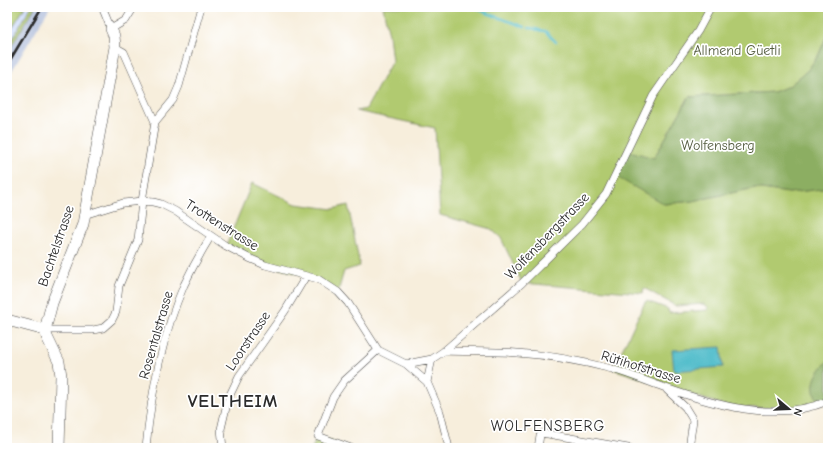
<svg xmlns="http://www.w3.org/2000/svg" width="835" height="455" font-family="'Comic Neue',sans-serif">
<style>
.built{fill:#cddbfa}
.industrial{fill:#b9c5de}
.green{fill:#b1ca6f;stroke:#6e7a4d}
.forest{fill:#8cae62;stroke:#5c6c46}
.water{fill:#50bcca;stroke:#3e747a}
.lines{fill:none;stroke-linecap:round;stroke-linejoin:round}
.stream{stroke:#50bcca;stroke-width:2.5}
.street-casing{stroke:#4a4846;stroke-width:8}
.secondary-casing{stroke:#4a4846;stroke-width:12}
.street{stroke:#fff;stroke-width:7}
.secondary{stroke:#fff;stroke-width:11}
.rail{stroke:#2b2b2b;stroke-width:2.5}
.labels{text-anchor:middle;dominant-baseline:central;stroke-width:3.5;stroke-linejoin:round;paint-order:stroke}
.park-label{font-size:14px;fill:#535b3f;stroke:#fff}
.street-label{font-size:14px;fill:#2b2b2b;stroke:#fff}
.neighbourhood-label{font-size:15px;letter-spacing:1px;fill:#2b2b2b;stroke:#fff}
.district-label{font-size:18px;font-weight:bold;letter-spacing:1px;fill:#2b2b2b;stroke:#fff}
</style>
<rect width="100%" height="100%" fill="#fff"/>
<filter id="ink" filterUnits="userSpaceOnUse"><feTurbulence type="fractalNoise" baseFrequency=".025" numOctaves="2"/><feDisplacementMap in="SourceGraphic" scale="8" xChannelSelector="R" yChannelSelector="G"/><feConvolveMatrix kernelMatrix="1 2 1 2 8 2 1 2 1" color-interpolation-filters="sRGB"/></filter>
<filter id="wash" filterUnits="userSpaceOnUse"><feTurbulence type="fractalNoise" baseFrequency=".012" numOctaves="4" result="noise"/><feDisplacementMap in="SourceGraphic" scale="16" xChannelSelector="R" yChannelSelector="G"/><feGaussianBlur stdDeviation="0.9" result="paint"/><feColorMatrix in="noise" values="0 0 0 0 0 0 0 0 0 0 0 0 0 0 0 0 0 1.4 0 .05"/><feComposite in="paint" operator="in"/></filter>
<g filter="url(#wash)">
<rect width="100%" height="100%" fill="#f7eedc"/>
<!-- built -->
<path class="built" d="M 7,7 L 35,7 L 7,54 Z"/>
<!-- industrial -->
<path class="industrial" d="M 35,7 L 50,7 L 10,74 L 7,77 L 7,54 Z"/>
<!-- green -->
<path class="green" d="M 7,7 L 25,7 L 7,36 Z
M 31,7 L 35,7 L 7,53 L 7,48 Z
M 383,7 L 828,7 L 828,33 L 819,54 L 808,70 L 789,86 L 774,92 L 689,97 L 654,158 L 664,204 L 693,201 L 755,188 L 789,193 L 821,189 L 828,186 L 828,401 L 801,409 L 729,407 L 613,369 L 645,302 L 647,301 L 668,309 L 669,313 L 708,310 L 708,307 L 704,304 L 676,306 L 644,288 L 643,293 L 522,283 L 501,238 L 491,229 L 440,215 L 435,128 L 356,111 L 366,109 L 392,61 L 389,35 Z
M 252,183 L 296,204 L 333,209 L 348,205 L 360,266 L 344,271 L 338,292 L 318,279 L 265,265 L 226,246 Z
M 318,436 L 349,448 L 312,448 Z"/>
<!-- forest -->
<path class="forest" d="M 828,33 L 828,186 L 821,189 L 789,193 L 755,188 L 693,201 L 664,204 L 615,176 L 626,150 L 654,158 L 689,97 L 774,92 L 789,86 L 808,70 L 819,54 Z
M 828,361 L 828,401 L 821,404 C 807,389 815,373 828,361 Z"/>
<!-- water -->
<path class="water" d="M 721,347 L 723,367 L 674,371 L 672,350 Z"/>
<g class="lines">
<!-- stream -->
<path class="stream" d="M 475,7 L 484,12 L 525,27
M 529,28 C 535,28 539,31 545,31 L 556,42"/>
</g>
</g>
<g filter="url(#ink)">
<g class="lines">
<defs>
<path id="street" d="M 102,7 L 111,29 L 126,20 L 134,7
M 115,47 L 124,52 L 155,122
M 84,215 L 123,203 L 142,201 L 153,202 L 161,204 L 175,211 L 226,246 L 249,258 L 265,265 L 318,279 L 338,292 L 348,303 L 378,350 L 406,364 L 432,359
M 45,330 L 93,330 L 103,328 L 112,320 L 116,312 L 119,286 L 138,240 L 142,201 L 155,122 L 173,100 L 179,86 L 201,7
M 444,351 C 468,352 493,351 517,353 C 548,355 581,361 612,369 C 629,374 646,381 663,387 C 714,405 775,423 828,401
M 406,364 L 427,382
M 667,390 L 685,407 L 693,420 L 689,448
M 7,447 L 11,448
M 146,448 C 151,393 162,336 184,285 C 192,268 201,252 211,236
M 223,448 L 221,429 L 228,399 L 239,376 L 285,311 L 306,276
M 351,448 L 318,436 L 333,397 L 344,381 L 378,350
M 449,448 L 440,412 L 427,382 L 432,359 L 444,351 L 522,283 L 582,224 L 606,194 L 653,96 L 698,31 L 711,7
M 538,448 L 540,435 L 542,433 L 628,448"/>
<path id="secondary" d="M 7,320 L 45,330
M 59,448 L 61,376 L 59,362 L 47,337 L 45,330 L 52,303 L 83,224 L 115,47 L 114,36 L 111,29"/>
</defs>
<!-- street casing -->
<use href="#street" class="street-casing"/>
<!-- secondary casing -->
<use href="#secondary" class="secondary-casing"/>
<!-- street -->
<use href="#street" class="street"/>
<!-- secondary -->
<use href="#secondary" class="secondary"/>
<!-- rail -->
<path class="rail" d="M 7,65 L 42,7"/>
</g>
</g>
<g class="labels">
<!-- park labels -->
<g class="park-label">
<text x="737" y="50">Allmend Güetli</text>
<text x="718" y="145">Wolfensberg</text>
</g>
<!-- street labels -->
<g class="street-label">
<text transform="translate(222 225) rotate(32)">Trottenstrasse</text>
<text transform="translate(547 236) rotate(-46)">Wolfensbergstrasse</text>
<text transform="translate(56 246) rotate(-71)">Bachtelstrasse</text>
<text transform="translate(156 335) rotate(-74)">Rosentalstrasse</text>
<text transform="translate(248 341) rotate(-56)">Loorstrasse</text>
<text transform="translate(641 367) rotate(17)">Rütihofstrasse</text>
</g>
<!-- neighbourhood labels -->
<g class="neighbourhood-label">
<text x="548" y="426">WOLFENSBERG</text>
</g>
<!-- district labels -->
<g class="district-label">
<text x="233" y="401">VELTHEIM</text>
</g>
</g>
<!-- margin -->
<rect width="835" height="455" fill="none" stroke="#fff" stroke-width="24"/>
<!-- north arrow -->
<g transform="translate(789 409) rotate(109)" stroke="#ffffff" stroke-width="3" paint-order="stroke">
<path d="M0-3L7 15L0 10L-7 15Z" fill="#2b2b2b"/>
<text y="-6" font-size="11" font-weight="bold" text-anchor="middle" fill="#2b2b2b">N</text>
</g>
</svg>
